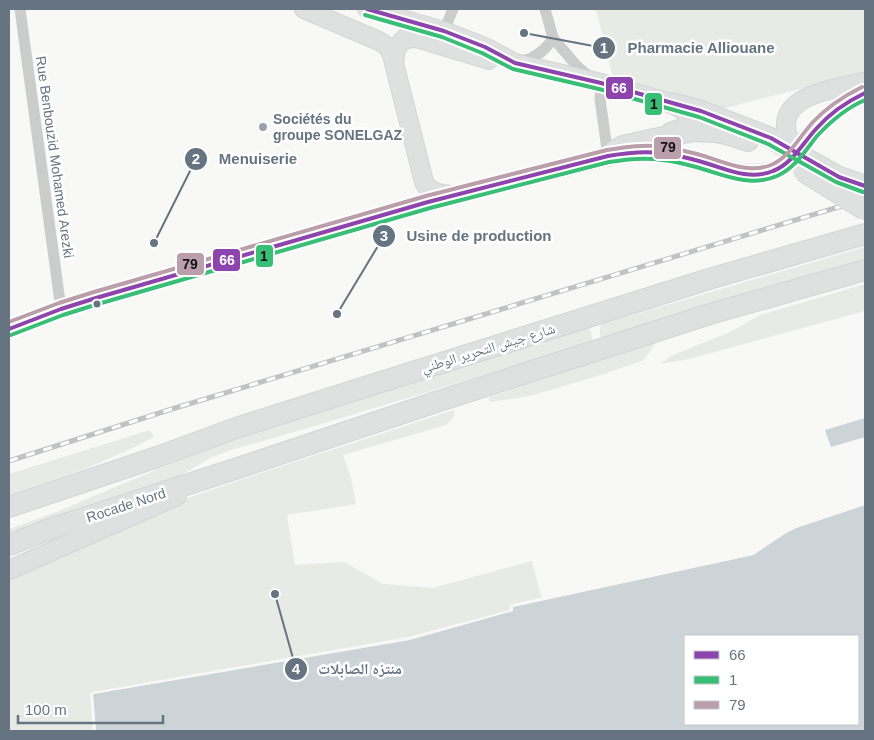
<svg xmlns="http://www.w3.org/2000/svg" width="874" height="740" font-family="Arial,'Noto Naskh Arabic',sans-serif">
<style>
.green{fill:#e7eae5}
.water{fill:#cdd4d7;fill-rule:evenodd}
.pier{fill:#f8f8f7}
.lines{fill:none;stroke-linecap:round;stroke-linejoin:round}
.primary-tunnel{stroke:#d3d7d9;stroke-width:18;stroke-dasharray:18 9;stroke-linecap:butt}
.primary-casing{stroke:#d4d5d5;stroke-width:20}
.highway-casing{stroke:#d4d5d5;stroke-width:22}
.street{stroke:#cbcccc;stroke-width:11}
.primary{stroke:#dfe0e0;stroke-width:18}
.highway{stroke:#dfe0e0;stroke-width:20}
.rail-casing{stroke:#c1c2c4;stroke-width:5}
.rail{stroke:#fff;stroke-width:3;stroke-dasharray:9;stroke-linecap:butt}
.highway-bridge-casing{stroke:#d4d5d5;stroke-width:22;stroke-linecap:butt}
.highway-bridge{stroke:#dfe0e0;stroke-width:20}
.bus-1-casing{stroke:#fff;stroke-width:8}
.bus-2-casing{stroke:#fff;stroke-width:8}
.bus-3-casing{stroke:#fff;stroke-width:8}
.bus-1{stroke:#8e44ad;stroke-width:4}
.bus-2{stroke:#39be76;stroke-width:4}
.bus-3{stroke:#ba9ea9;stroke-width:4}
.poi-dot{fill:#98a2aa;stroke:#fff;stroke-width:2}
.bus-dot{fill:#657480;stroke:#fff;stroke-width:2}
.labels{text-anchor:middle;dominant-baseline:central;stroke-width:5;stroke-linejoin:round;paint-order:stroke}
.poi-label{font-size:14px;font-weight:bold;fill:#657480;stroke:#fff;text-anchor:start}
.street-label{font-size:14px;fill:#657480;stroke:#fff}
.leader{fill:none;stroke:#657480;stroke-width:2}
.callout-dot{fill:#657480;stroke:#fff;stroke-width:2}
.mark-label{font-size:15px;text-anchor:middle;font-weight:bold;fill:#fff}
.callout-label{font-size:15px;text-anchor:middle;font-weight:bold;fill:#657480;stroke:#fff;stroke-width:5;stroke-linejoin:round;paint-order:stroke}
.line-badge{stroke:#fff;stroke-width:2}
.badge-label{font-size:14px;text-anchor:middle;font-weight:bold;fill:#fff}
.pale-badge-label{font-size:14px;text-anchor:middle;font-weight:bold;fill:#111}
</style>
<rect width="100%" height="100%" fill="#f8f8f7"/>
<!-- green -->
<path class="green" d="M 596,9 L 865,9 L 865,72 L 718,110 L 613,78 Z
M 865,247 L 865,259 L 602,338 L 600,336 L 600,326 L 602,324 Z
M 865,284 L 865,311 L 689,359 L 660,364 L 671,356 L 732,331 L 760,315 Z
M 590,327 L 593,342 L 318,425 L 231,450 L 210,458 L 183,474 L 9,538 L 9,529 L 56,512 L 225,441 L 335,404 Z
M 656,342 L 644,360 L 604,374 L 530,396 L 491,402 L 489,400 L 490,397 Z
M 454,410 C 455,417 451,421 446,425 L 343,455 L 351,478 L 356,504 L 287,515 L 295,565 L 344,562 L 383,584 L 433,588 L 532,561 L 542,600 L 513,607 L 513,611 L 409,640 L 93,694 L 96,731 L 9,731 L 9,578 L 176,502 L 255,475 Z
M 150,430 L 154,437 C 108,462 59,479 9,495 L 9,474 Z"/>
<!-- water -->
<path class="water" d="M 865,418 L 865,437 L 831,447 L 825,430 Z
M 865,505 L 865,731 L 96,731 L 93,694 L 409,640 L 513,611 L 512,607 L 753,555 L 786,533 L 796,528 ZM 685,636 L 858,636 L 858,724 L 685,724 Z"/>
<!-- pier -->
<path class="pier" d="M 865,503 L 865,505 L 796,528 L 786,533 L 753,555 L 513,607 L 513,611 L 409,640 L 93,694 L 96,731 L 93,731 L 90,694 L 92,692 L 408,637 L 510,610 L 510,606 L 512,604 L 752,552 L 785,530 L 795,525 Z"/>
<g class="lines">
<!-- primary-tunnel -->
<path class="primary-tunnel" d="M 775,170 L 790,160 L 802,144"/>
<defs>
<path id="primary" d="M 304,9 L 379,41 L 388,47 L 392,55 L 424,182 C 429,193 441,194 452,195
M 367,9 L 444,31 L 485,47 L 515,63 L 601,83 L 671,103 L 687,113 L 689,120 L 685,127 L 670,132
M 394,64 L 396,49 L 404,39 L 416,38 L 489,60
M 802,144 C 820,122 838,104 865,93
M 803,153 C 793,145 785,138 786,124 C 787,93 842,87 865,82
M 9,329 L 61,309 L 96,298 L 428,202 L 608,156 C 626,153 644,151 662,153 C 673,155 685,158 696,161 C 722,167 747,180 775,170
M 9,570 L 177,496"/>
<path id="highway" d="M 671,103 L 701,111 L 771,138 L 801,156 L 839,177 L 865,186
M 608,156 L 615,150 L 623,146 L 659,138 L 694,131 L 716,132 L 730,135 L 748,141
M 9,507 L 157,457 L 236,428 L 365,387 L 709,279 L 865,234
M 9,545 L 47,530 L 244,466 L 439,401 L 710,314 L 865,270"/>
</defs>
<!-- primary casing -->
<use href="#primary" class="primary-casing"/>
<!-- highway casing -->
<use href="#highway" class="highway-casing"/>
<!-- street -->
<path class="street" d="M 20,9 L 61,309
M 545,9 L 553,38 L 576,65 L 593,80
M 444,31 L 453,9
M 519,62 C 534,59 545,51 553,38
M 601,83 L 600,99 L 608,156"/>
<!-- primary -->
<use href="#primary" class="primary"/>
<!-- highway -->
<use href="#highway" class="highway"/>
<defs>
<path id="rail" d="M 9,461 L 172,409 L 865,199"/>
</defs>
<!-- rail casing -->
<use href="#rail" class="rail-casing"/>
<!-- rail -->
<use href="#rail" class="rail"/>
<defs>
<path id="highway-bridge" d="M 803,171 L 865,210"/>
</defs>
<!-- highway-bridge casing -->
<use href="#highway-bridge" class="highway-bridge-casing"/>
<!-- highway-bridge -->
<use href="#highway-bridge" class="highway-bridge"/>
<defs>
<path id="bus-1" d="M 367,9 L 444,31 L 485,47 L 515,63 L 601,83 L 701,111 L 771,138 L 839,177 L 865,186
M 9,329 L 61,309 L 96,298 L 428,202 L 608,156 C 625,153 644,151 661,153 C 672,155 684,157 695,160 C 721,166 746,182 773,171 C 792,164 803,143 816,129 C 830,113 846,102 865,93"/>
<path id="bus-2" d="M 365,15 L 442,37 L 482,53 L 513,69 L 599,89 L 699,117 L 768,144 L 836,182 L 863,192
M 11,335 L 63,315 L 98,304 L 430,208 L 609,162 C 627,159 645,157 662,160 C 673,161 685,164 696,167 C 722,174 749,188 777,176 C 795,168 805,151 817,136 C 831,121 846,108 865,100"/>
<path id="bus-3" d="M 9,322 L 59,303 L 94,292 L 426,196 L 607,150 C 626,147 645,144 664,147 C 675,149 686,151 697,154 C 721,160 746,175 771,165 C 789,158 800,136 813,122 C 827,107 844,96 862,87"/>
</defs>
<!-- bus-1 casing -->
<use href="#bus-1" class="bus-1-casing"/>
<!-- bus-2 casing -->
<use href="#bus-2" class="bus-2-casing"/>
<!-- bus-3 casing -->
<use href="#bus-3" class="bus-3-casing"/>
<!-- bus-1 -->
<use href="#bus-1" class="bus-1"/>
<!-- bus-2 -->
<use href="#bus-2" class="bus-2"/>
<!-- bus-3 -->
<use href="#bus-3" class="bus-3"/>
</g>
<!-- markers -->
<circle class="poi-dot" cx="263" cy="127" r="5"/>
<circle class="bus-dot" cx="97" cy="304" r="4.5"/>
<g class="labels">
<!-- poi labels -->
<g class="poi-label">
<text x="273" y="119">Sociétés du<tspan x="273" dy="16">groupe SONELGAZ</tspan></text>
</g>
<!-- street labels -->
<g class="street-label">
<text transform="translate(55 157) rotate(82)">Rue Benbouzid Mohamed Arezki</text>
<text transform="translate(488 348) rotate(-17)">شارع جيش التحرير الوطني</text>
<text transform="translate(126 505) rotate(-18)">Rocade Nord</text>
</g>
</g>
<!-- callouts -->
<path class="leader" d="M524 33L604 48M154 243L196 159M337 314L384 236M275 594L296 669"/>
<g class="callout-dot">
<circle cx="524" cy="33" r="5"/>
<circle cx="154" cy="243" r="5"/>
<circle cx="337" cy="314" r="5"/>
<circle cx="275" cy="594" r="5"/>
<circle cx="604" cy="48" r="12"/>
<circle cx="196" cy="159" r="12"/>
<circle cx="384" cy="236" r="12"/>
<circle cx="296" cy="669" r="12"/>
</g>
<g class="mark-label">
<text x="604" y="53">1</text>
<text x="196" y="164">2</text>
<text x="384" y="241">3</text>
<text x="296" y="674">4</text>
</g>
<g class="callout-label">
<text x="701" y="53">Pharmacie Alliouane</text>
<text x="258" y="164">Menuiserie</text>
<text x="479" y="241">Usine de production</text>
<text x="360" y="674">منتزه الصابلات</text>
</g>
<g class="line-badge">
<rect x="605" y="76" width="29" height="24" rx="5" fill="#8e44ad"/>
<rect x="644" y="92" width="19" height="24" rx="5" fill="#39be76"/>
<rect x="653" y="136" width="29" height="24" rx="5" fill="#ba9ea9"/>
<rect x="255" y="244" width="19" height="24" rx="5" fill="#39be76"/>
<rect x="212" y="248" width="29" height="24" rx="5" fill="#8e44ad"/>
<rect x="176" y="252" width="29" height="24" rx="5" fill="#ba9ea9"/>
</g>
<g class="badge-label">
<text x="619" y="93">66</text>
<text x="227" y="265">66</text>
</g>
<g class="pale-badge-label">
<text x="654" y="109">1</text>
<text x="668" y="152">79</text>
<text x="264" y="261">1</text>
<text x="190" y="269">79</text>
</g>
<!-- border -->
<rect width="874" height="740" fill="none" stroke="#657480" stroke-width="20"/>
<!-- legend -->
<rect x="684" y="635" width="175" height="90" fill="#ffffff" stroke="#c1c7cc"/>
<rect x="694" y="651" width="25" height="8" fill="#8e44ad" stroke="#c1c7cc"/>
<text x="729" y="660" font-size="15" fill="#657480">66</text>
<rect x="694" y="676" width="25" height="8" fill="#39be76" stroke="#c1c7cc"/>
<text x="729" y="685" font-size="15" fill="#657480">1</text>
<rect x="694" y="701" width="25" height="8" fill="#ba9ea9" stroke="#c1c7cc"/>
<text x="729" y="710" font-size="15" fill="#657480">79</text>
<!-- scale -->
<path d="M18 715v8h145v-8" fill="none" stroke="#657480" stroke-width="2.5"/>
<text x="25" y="715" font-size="15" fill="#657480" stroke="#ffffff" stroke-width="4" paint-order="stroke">100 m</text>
</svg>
